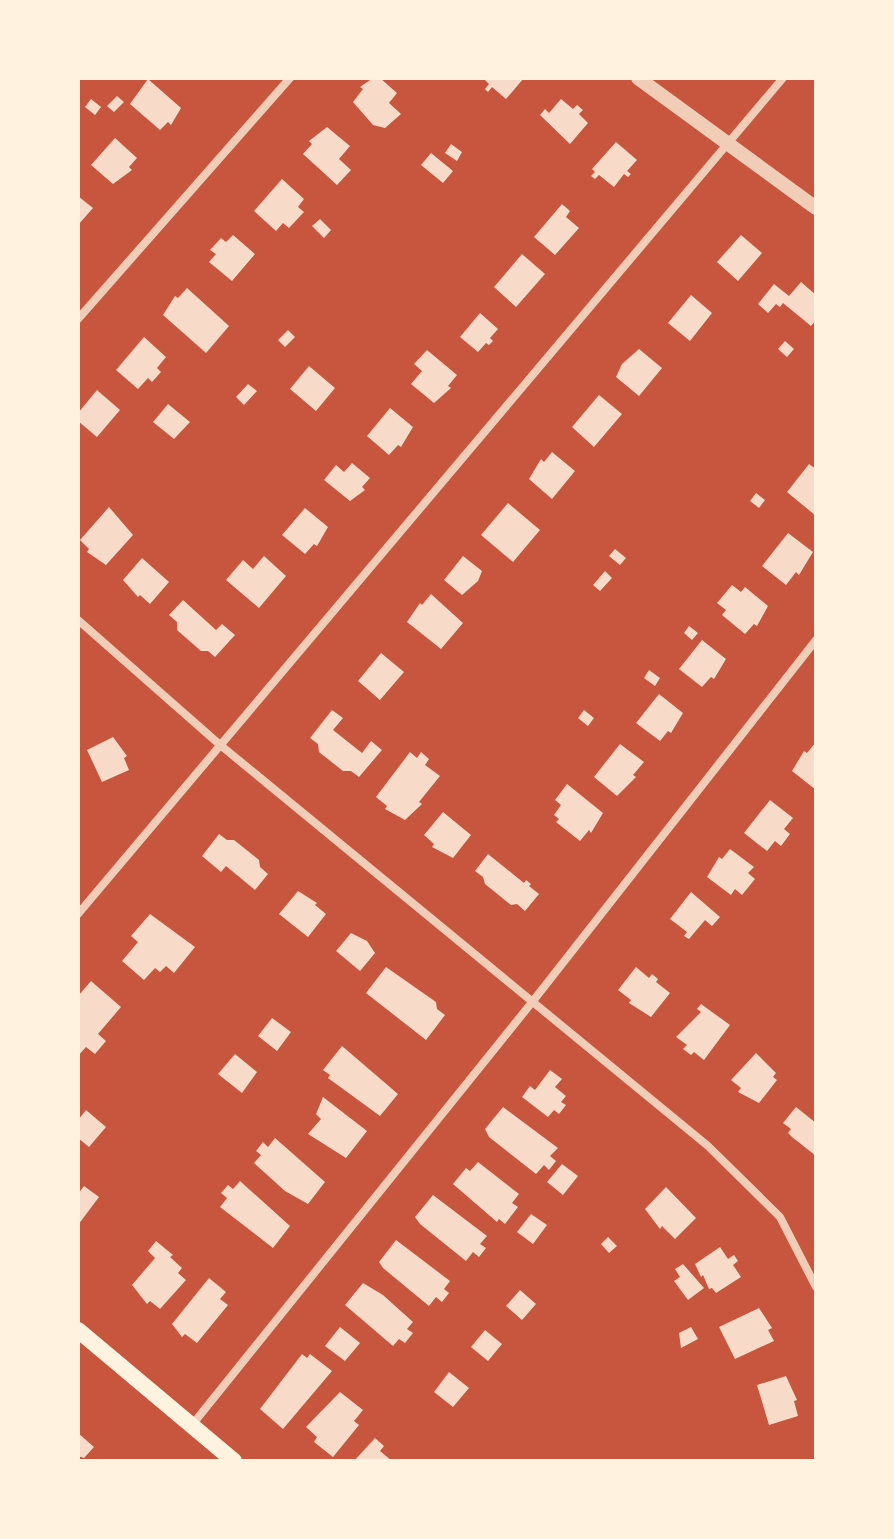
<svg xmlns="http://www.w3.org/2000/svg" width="894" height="1539" font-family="Inter,sans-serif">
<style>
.building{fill:#f7dbc8}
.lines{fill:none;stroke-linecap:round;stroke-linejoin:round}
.minor{stroke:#f1ccb7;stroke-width:8}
.tertiary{stroke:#f1ccb7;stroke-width:14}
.secondary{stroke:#fff3e0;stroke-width:16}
</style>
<rect width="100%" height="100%" fill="#c8553d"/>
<!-- building -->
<path class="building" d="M 373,78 L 380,78 L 397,93 L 389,103 L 401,114 L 385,128 L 373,125 L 353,102 L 363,89 L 360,87 Z
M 483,78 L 524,78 L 506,99 L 492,87 L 488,92 L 485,89 L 489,84 Z
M 148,79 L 181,108 L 171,125 L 168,122 L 160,130 L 130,104 Z
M 117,96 L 124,102 L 114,112 L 107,106 Z
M 91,99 L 101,107 L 95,115 L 85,107 Z
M 561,99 L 573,109 L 577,105 L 583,110 L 579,114 L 588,123 L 570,144 L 540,115 L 545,109 L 549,113 Z
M 327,127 L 350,146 L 339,159 L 351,170 L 337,185 L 303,154 L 312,144 L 309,141 Z
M 115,138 L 137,158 L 129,167 L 132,170 L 113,184 L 91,165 Z
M 616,142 L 637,160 L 627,171 L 631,174 L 628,177 L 624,174 L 614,187 L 599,175 L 595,179 L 591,176 L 595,172 L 592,169 Z
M 451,144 L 462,152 L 457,161 L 445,153 Z
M 431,153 L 453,171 L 443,183 L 421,165 Z
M 282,179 L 304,199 L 298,207 L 304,212 L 289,228 L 283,223 L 276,231 L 254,211 Z
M 78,196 L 93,208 L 78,225 Z
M 562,204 L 570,211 L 566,217 L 579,228 L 555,255 L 534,237 Z
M 320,219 L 331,230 L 324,238 L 312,226 Z
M 233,235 L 255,254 L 232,281 L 209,262 L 216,254 L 210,250 L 221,238 L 226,242 Z
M 741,235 L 762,253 L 738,281 L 717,262 Z
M 522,254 L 545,274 L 516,307 L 494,287 Z
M 801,282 L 816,295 L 816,320 L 811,326 L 783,303 L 780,307 L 776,304 L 768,313 L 758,304 L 774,284 L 789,296 Z
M 187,288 L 229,326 L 206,353 L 163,315 L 175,296 L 178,298 Z
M 691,295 L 712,313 L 690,341 L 668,323 Z
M 480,313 L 498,329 L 490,338 L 493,341 L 489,345 L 486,343 L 478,352 L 460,337 Z
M 288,330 L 295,337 L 285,347 L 278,340 Z
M 144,337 L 166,357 L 157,368 L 161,372 L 152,382 L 148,378 L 138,389 L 116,370 Z
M 785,341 L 794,349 L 787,357 L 778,349 Z
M 639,349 L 662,368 L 639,396 L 616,377 L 622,364 Z
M 427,350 L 457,375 L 448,386 L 451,388 L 434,403 L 411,384 L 422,371 L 414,364 Z
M 309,366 L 335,388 L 316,411 L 290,389 Z
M 248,384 L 257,391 L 244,405 L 236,397 Z
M 97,390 L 120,410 L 97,437 L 78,421 L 78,413 Z
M 599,395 L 622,414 L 594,447 L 572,427 Z
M 168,404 L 190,422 L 174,439 L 153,422 Z
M 390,408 L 413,427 L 401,447 L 398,445 L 389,455 L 367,436 Z
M 552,452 L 575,471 L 552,499 L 529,479 L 541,459 L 544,462 Z
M 352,463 L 370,478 L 362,487 L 365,490 L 350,501 L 324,480 L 336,465 L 344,472 Z
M 809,464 L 816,469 L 816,516 L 787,492 Z
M 756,493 L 765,500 L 759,508 L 750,501 Z
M 508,503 L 540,530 L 513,562 L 481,535 Z
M 109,507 L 133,535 L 106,565 L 87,552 L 89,549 L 80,540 Z
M 305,508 L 328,527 L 317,546 L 314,544 L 305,554 L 282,535 Z
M 788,533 L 813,552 L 799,575 L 796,572 L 786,585 L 762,566 Z
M 615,549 L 626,558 L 620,565 L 609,556 Z
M 264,556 L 286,576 L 259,608 L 226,580 L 243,560 L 253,569 Z
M 463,556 L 482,571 L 478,581 L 462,595 L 444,580 Z
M 142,558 L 169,582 L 150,604 L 140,595 L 138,597 L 123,580 Z
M 605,571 L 612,578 L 600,591 L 593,585 Z
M 732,585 L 741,592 L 745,587 L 768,606 L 757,626 L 754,624 L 745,634 L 722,615 L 726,610 L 717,603 Z
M 431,594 L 463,623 L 441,649 L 407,622 L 420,603 L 422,605 Z
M 183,600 L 216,630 L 222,624 L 235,635 L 215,657 L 208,651 L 201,651 L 177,630 L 177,622 L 169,615 Z
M 689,626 L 698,633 L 692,640 L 684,633 Z
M 702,640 L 726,659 L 714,679 L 711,677 L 702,687 L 679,669 Z
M 381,653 L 404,672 L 380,700 L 358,681 Z
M 649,670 L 660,678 L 655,686 L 644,678 Z
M 659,694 L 683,713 L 671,733 L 668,731 L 660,741 L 636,723 Z
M 332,710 L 343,718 L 333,730 L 362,753 L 371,741 L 382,750 L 359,777 L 351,771 L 343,771 L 319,752 L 318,744 L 310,738 Z
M 584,710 L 594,718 L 588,726 L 578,718 Z
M 113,737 L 127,756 L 124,758 L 129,770 L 102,782 L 87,750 Z
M 816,742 L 816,790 L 792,771 L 804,751 L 807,753 Z
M 620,744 L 644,762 L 633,775 L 636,777 L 617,796 L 594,777 Z
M 410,752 L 417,758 L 421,752 L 429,759 L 425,765 L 440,776 L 419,802 L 422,804 L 405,820 L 385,809 L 387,806 L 376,797 Z
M 567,784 L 603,813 L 591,833 L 589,830 L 580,841 L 556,822 L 559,819 L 554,815 L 561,805 L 555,800 Z
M 770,800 L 793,818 L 784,829 L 790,834 L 781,846 L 775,841 L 767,851 L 744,833 Z
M 443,812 L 471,835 L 453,858 L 432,847 L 434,844 L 424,835 Z
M 219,834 L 227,840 L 234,840 L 259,860 L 260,867 L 268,874 L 255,890 L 226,866 L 221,872 L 202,856 Z
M 730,849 L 754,867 L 748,873 L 755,879 L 742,895 L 735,889 L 731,895 L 707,877 L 719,857 L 722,859 Z
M 488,854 L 524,883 L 526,880 L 531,884 L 529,886 L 539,894 L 525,911 L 517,904 L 511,905 L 485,884 L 483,877 L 475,871 Z
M 298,891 L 317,903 L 315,905 L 326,914 L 308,937 L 279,914 Z
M 691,892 L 720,917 L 712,926 L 705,920 L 689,939 L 684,936 L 687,932 L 670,919 Z
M 150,914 L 195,947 L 174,973 L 166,966 L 160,972 L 155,968 L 144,980 L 122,961 L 138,942 L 131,936 Z
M 351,933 L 367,941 L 375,953 L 360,971 L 336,951 Z
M 386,967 L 436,1002 L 437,1009 L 445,1015 L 426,1040 L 366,993 Z
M 636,967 L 649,978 L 652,974 L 658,979 L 656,982 L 670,993 L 651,1017 L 629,1003 L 631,1000 L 618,990 Z
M 91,981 L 121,1007 L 98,1034 L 106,1041 L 95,1054 L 86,1047 L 78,1056 L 78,996 Z
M 701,1004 L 730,1025 L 704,1060 L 694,1052 L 691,1055 L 683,1049 L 687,1045 L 676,1037 L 701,1012 L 697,1009 Z
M 272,1018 L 291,1032 L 277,1051 L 258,1036 Z
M 342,1046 L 398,1094 L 380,1116 L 328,1078 L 330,1075 L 323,1070 Z
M 756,1053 L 776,1073 L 773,1077 L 777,1080 L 759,1103 L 738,1092 L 741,1088 L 731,1080 Z
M 235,1054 L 257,1072 L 242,1093 L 218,1074 Z
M 550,1070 L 562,1079 L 555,1087 L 566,1096 L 561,1102 L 566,1105 L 559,1114 L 554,1110 L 548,1117 L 522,1097 L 530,1086 L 535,1090 Z
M 323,1097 L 367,1131 L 346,1158 L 308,1134 L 321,1119 L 316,1114 Z
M 503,1107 L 558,1148 L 550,1156 L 556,1161 L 549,1170 L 544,1165 L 536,1174 L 489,1137 L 485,1129 Z
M 796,1107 L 816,1123 L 816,1156 L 792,1137 L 788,1133 L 791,1129 L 783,1123 Z
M 86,1110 L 106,1127 L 89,1147 L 78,1138 L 78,1120 Z
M 275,1138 L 325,1182 L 308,1204 L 285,1191 L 254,1163 L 261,1155 L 256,1151 L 263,1142 L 268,1147 Z
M 478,1162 L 519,1194 L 512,1203 L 518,1207 L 505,1224 L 499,1219 L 497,1222 L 453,1184 L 466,1168 L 470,1171 Z
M 562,1164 L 578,1176 L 563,1195 L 547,1182 Z
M 240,1181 L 290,1226 L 273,1248 L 220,1207 L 227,1198 L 221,1193 L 228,1185 L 233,1189 Z
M 84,1186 L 99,1197 L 78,1225 L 78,1194 Z
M 666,1187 L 696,1218 L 675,1239 L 662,1226 L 660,1229 L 645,1209 Z
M 433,1195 L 487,1236 L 480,1244 L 486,1248 L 479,1257 L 473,1252 L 466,1261 L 420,1224 L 415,1217 Z
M 531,1214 L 547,1225 L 533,1244 L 517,1232 Z
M 608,1237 L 617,1246 L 609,1253 L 601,1244 Z
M 396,1240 L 450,1281 L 444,1289 L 449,1293 L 442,1302 L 436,1297 L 429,1306 L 383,1268 L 379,1262 Z
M 156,1241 L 173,1255 L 170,1257 L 182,1268 L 178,1273 L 186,1280 L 160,1309 L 150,1301 L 147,1304 L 132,1285 L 155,1258 L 148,1251 Z
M 720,1247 L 728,1259 L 734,1255 L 738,1261 L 733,1265 L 741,1277 L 716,1293 L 712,1288 L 709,1289 L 703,1275 L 701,1277 L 695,1264 Z
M 683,1264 L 704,1288 L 688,1300 L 674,1281 L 680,1277 L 675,1269 Z
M 209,1278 L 226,1292 L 220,1299 L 228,1305 L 197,1343 L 185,1334 L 182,1337 L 172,1324 Z
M 363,1283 L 383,1295 L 413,1322 L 407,1329 L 413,1333 L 405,1343 L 399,1339 L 393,1346 L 345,1305 Z
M 520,1290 L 536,1304 L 522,1320 L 506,1306 Z
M 759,1308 L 772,1328 L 768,1330 L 774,1341 L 735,1359 L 719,1327 Z
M 340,1327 L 360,1343 L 345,1361 L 325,1346 Z
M 691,1327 L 698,1339 L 681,1348 L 679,1333 Z
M 485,1330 L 502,1344 L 488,1361 L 471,1347 Z
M 302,1354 L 307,1358 L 310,1354 L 332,1371 L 283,1429 L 260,1409 Z
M 449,1372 L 469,1388 L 453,1407 L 434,1392 Z
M 786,1376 L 797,1400 L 794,1401 L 798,1416 L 769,1425 L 757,1385 Z
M 340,1392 L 363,1410 L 354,1421 L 359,1425 L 333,1457 L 314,1442 L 317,1437 L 306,1427 Z
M 78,1433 L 94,1447 L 84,1458 L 78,1456 Z
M 375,1438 L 384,1446 L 380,1451 L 392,1461 L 354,1461 Z"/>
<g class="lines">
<!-- minor -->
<path class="minor" d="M 78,319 L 290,78
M 78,620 L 219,744 L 708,1146 L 780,1217 L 816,1287
M 78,914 L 783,78
M 192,1425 L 533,1001 L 816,640"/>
<!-- tertiary -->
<path class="tertiary" d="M 638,78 L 816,208"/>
<!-- secondary -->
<path class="secondary" d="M 78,1330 L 234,1461"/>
</g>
<!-- border -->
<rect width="894" height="1539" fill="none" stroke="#fff3e0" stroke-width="160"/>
</svg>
